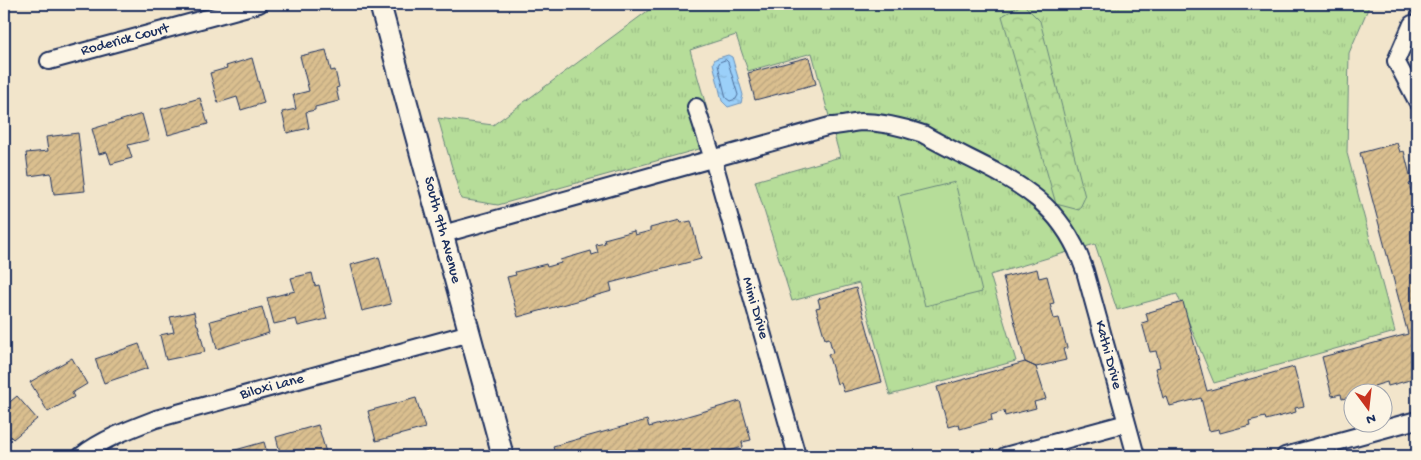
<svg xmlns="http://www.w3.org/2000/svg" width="1421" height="460" font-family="'Gochi Hand',sans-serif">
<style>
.grass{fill:url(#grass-tufts);stroke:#68867c}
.forest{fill:url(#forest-crowns);stroke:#68867c}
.pitch{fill:#b6dd99;stroke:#68867c}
.water{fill:url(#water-ripples);stroke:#6890bb}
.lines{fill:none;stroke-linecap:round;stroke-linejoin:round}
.shore{stroke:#4e6f9c;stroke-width:1}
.building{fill:url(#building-hatch);stroke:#1b2f5e}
.minor-casing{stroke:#1b2f5e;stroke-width:20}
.tertiary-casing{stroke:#1b2f5e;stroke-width:24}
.minor{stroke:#fcf5e5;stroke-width:16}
.tertiary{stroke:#fcf5e5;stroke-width:20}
.labels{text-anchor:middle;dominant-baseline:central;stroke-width:4.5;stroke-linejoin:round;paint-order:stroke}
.street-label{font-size:15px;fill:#1b2f5e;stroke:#fcf5e5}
</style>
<defs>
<pattern id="grass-tufts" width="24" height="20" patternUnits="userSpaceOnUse" patternTransform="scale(1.25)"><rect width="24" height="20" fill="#b6dd99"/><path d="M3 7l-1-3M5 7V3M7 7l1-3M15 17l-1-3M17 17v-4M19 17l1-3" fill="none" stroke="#9cbe86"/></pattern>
<pattern id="forest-crowns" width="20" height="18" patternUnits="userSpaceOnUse" patternTransform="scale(1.25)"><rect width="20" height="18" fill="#b6dd99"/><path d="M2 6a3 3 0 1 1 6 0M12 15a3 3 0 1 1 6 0" fill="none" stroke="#9cbe86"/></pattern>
<pattern id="water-ripples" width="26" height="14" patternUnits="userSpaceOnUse" patternTransform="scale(1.25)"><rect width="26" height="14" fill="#9bd0f9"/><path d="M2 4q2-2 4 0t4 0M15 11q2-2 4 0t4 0" fill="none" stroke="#85b3d8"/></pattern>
<pattern id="building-hatch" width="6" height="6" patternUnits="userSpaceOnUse" patternTransform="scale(1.25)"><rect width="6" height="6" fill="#dabf8f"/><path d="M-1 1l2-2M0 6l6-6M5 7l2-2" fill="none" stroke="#baa47e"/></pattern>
</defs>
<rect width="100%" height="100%" fill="#f2e5cb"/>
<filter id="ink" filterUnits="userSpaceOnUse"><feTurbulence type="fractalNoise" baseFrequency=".02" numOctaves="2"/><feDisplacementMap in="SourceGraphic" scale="10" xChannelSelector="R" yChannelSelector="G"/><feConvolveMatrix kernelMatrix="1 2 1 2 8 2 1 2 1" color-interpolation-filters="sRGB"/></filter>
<g filter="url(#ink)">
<!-- grass -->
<path class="grass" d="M 657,4 L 1370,4 L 1349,53 L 1347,153 L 1395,332 L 1214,383 L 1177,294 L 1117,310 L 1095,244 L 990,275 L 1016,361 L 890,395 L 859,283 L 792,301 L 755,181 L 840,157 L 812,53 L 748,71 L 736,35 L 690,50 L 717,144 L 498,205 L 461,199 L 438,118 L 493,125 Z"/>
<!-- forest -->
<path class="forest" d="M 1023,4 L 1040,21 L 1085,197 L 1079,210 L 1056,204 L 1002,16 Z"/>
<!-- pitch -->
<path class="pitch" d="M 955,182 L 982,292 L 925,306 L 898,196 Z"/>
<!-- water -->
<path class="water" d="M 728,55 L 732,57 L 743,95 L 741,103 L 728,107 L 722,101 L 713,63 L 715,59 Z"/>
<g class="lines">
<!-- shore -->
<path class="shore" d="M 726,60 L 728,62 L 738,95 L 736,99 L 730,101 L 726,98 L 718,65 L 720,62 Z"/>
</g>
<!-- building -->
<path class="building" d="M 1395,4 L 1417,4 L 1417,14 Z
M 326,50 L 331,71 L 335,70 L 339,87 L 336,88 L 339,101 L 315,107 L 315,110 L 306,112 L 309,128 L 287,133 L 282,112 L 296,109 L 293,95 L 309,91 L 300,56 Z
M 809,57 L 816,84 L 755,100 L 748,73 Z
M 252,58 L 264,103 L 241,110 L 237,97 L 218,103 L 210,73 L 227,68 L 226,66 Z
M 200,98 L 208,124 L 168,135 L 161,109 Z
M 142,114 L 149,140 L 128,145 L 132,158 L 111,164 L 107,152 L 99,154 L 92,129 Z
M 78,133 L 85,191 L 54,194 L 51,173 L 29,176 L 26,153 L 48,151 L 46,137 Z
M 4,140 L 9,146 L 4,151 Z
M 1397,143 L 1400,152 L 1404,151 L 1412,183 L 1409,184 L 1413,197 L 1417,196 L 1417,378 L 1388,386 L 1387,382 L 1374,386 L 1375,391 L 1368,392 L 1354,392 L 1354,396 L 1342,399 L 1341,394 L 1332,396 L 1322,357 L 1408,334 L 1360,153 Z
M 680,220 L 681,223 L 691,221 L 701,259 L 610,283 L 612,291 L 518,317 L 507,277 L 516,275 L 515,272 L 546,264 L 547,267 L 561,263 L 560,260 L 591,251 L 592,255 L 598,253 L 596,245 L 605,243 L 604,239 L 634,231 L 635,235 L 650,231 L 650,228 Z
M 379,257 L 391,304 L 362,311 L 350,265 Z
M 1037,269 L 1039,278 L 1047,276 L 1054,303 L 1050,304 L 1054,319 L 1059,318 L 1067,348 L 1063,349 L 1066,360 L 1036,367 L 1025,362 L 1003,277 Z
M 312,273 L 315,286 L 319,285 L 327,319 L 298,326 L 296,319 L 274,324 L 267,298 L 295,291 L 291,278 Z
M 856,288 L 882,382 L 844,392 L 841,383 L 837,384 L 828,354 L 833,353 L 829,338 L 825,339 L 816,308 L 820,307 L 818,299 Z
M 1183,302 L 1207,391 L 1294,367 L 1304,406 L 1295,408 L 1296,412 L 1266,420 L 1265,417 L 1249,421 L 1250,425 L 1220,433 L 1219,429 L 1209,431 L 1201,398 L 1170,406 L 1167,397 L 1163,398 L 1155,368 L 1160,367 L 1156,351 L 1150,352 L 1142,323 L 1148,321 L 1146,313 Z
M 262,307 L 269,333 L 217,349 L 210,321 Z
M 194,312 L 197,325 L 198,325 L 205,352 L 166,360 L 160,335 L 174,332 L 170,317 Z
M 139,344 L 148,368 L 104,383 L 95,359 Z
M 72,358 L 87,384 L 72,393 L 74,397 L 48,412 L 30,382 Z
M 1025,362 L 1036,367 L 1046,399 L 1034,402 L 1036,408 L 1005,416 L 1004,411 L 991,415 L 992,420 L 960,429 L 959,424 L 948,427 L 937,387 Z
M 17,396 L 37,419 L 13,439 L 11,437 L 4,443 L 4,405 L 5,406 Z
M 416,398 L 425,428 L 376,441 L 368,411 Z
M 740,401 L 751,440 L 742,442 L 743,447 L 712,456 L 711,452 L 696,456 L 555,456 L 553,446 L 647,420 L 649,427 Z
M 318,425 L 327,456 L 281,456 L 276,437 Z
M 264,442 L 268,456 L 214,456 Z
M 430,450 L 432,456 L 409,456 Z"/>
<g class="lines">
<defs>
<path id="minor" d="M 1412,24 L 1396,61 L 1417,101
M 49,61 L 259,4
M 696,107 L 713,159 L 797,456
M 443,234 L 830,126 C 840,126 851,123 861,122 C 883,122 903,127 923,134 C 992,174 1057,186 1085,271 L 1136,456
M 81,456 C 103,439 130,429 156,419 L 470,333
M 1005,456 L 1127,423
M 1285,456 L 1417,420"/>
<path id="tertiary" d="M 380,4 L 503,456"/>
</defs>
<!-- minor casing -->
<use href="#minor" class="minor-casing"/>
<!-- tertiary casing -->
<use href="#tertiary" class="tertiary-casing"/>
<!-- minor -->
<use href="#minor" class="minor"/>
<!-- tertiary -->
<use href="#tertiary" class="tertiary"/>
</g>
</g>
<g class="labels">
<!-- street labels -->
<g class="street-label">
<text transform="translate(125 40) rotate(-15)">Roderick Court</text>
<text transform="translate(442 230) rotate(75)">South 9th Avenue</text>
<text transform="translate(755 308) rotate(74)">Mimi Drive</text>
<text transform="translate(1108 355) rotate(75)">Kathi Drive</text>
<text transform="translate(272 387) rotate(-15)">Biloxi Lane</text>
</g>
</g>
<!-- margin -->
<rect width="1421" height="460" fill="none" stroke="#fcf5e5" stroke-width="20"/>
<rect x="10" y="10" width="1401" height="440" fill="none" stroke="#1b2f5e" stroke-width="2" filter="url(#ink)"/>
<!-- north arrow -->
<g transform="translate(1368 408) rotate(165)"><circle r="24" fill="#fcf5e5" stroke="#a2a6af"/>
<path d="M0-4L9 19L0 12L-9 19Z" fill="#c8321e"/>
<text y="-8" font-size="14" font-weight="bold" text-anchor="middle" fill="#1b2f5e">N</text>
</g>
</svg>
